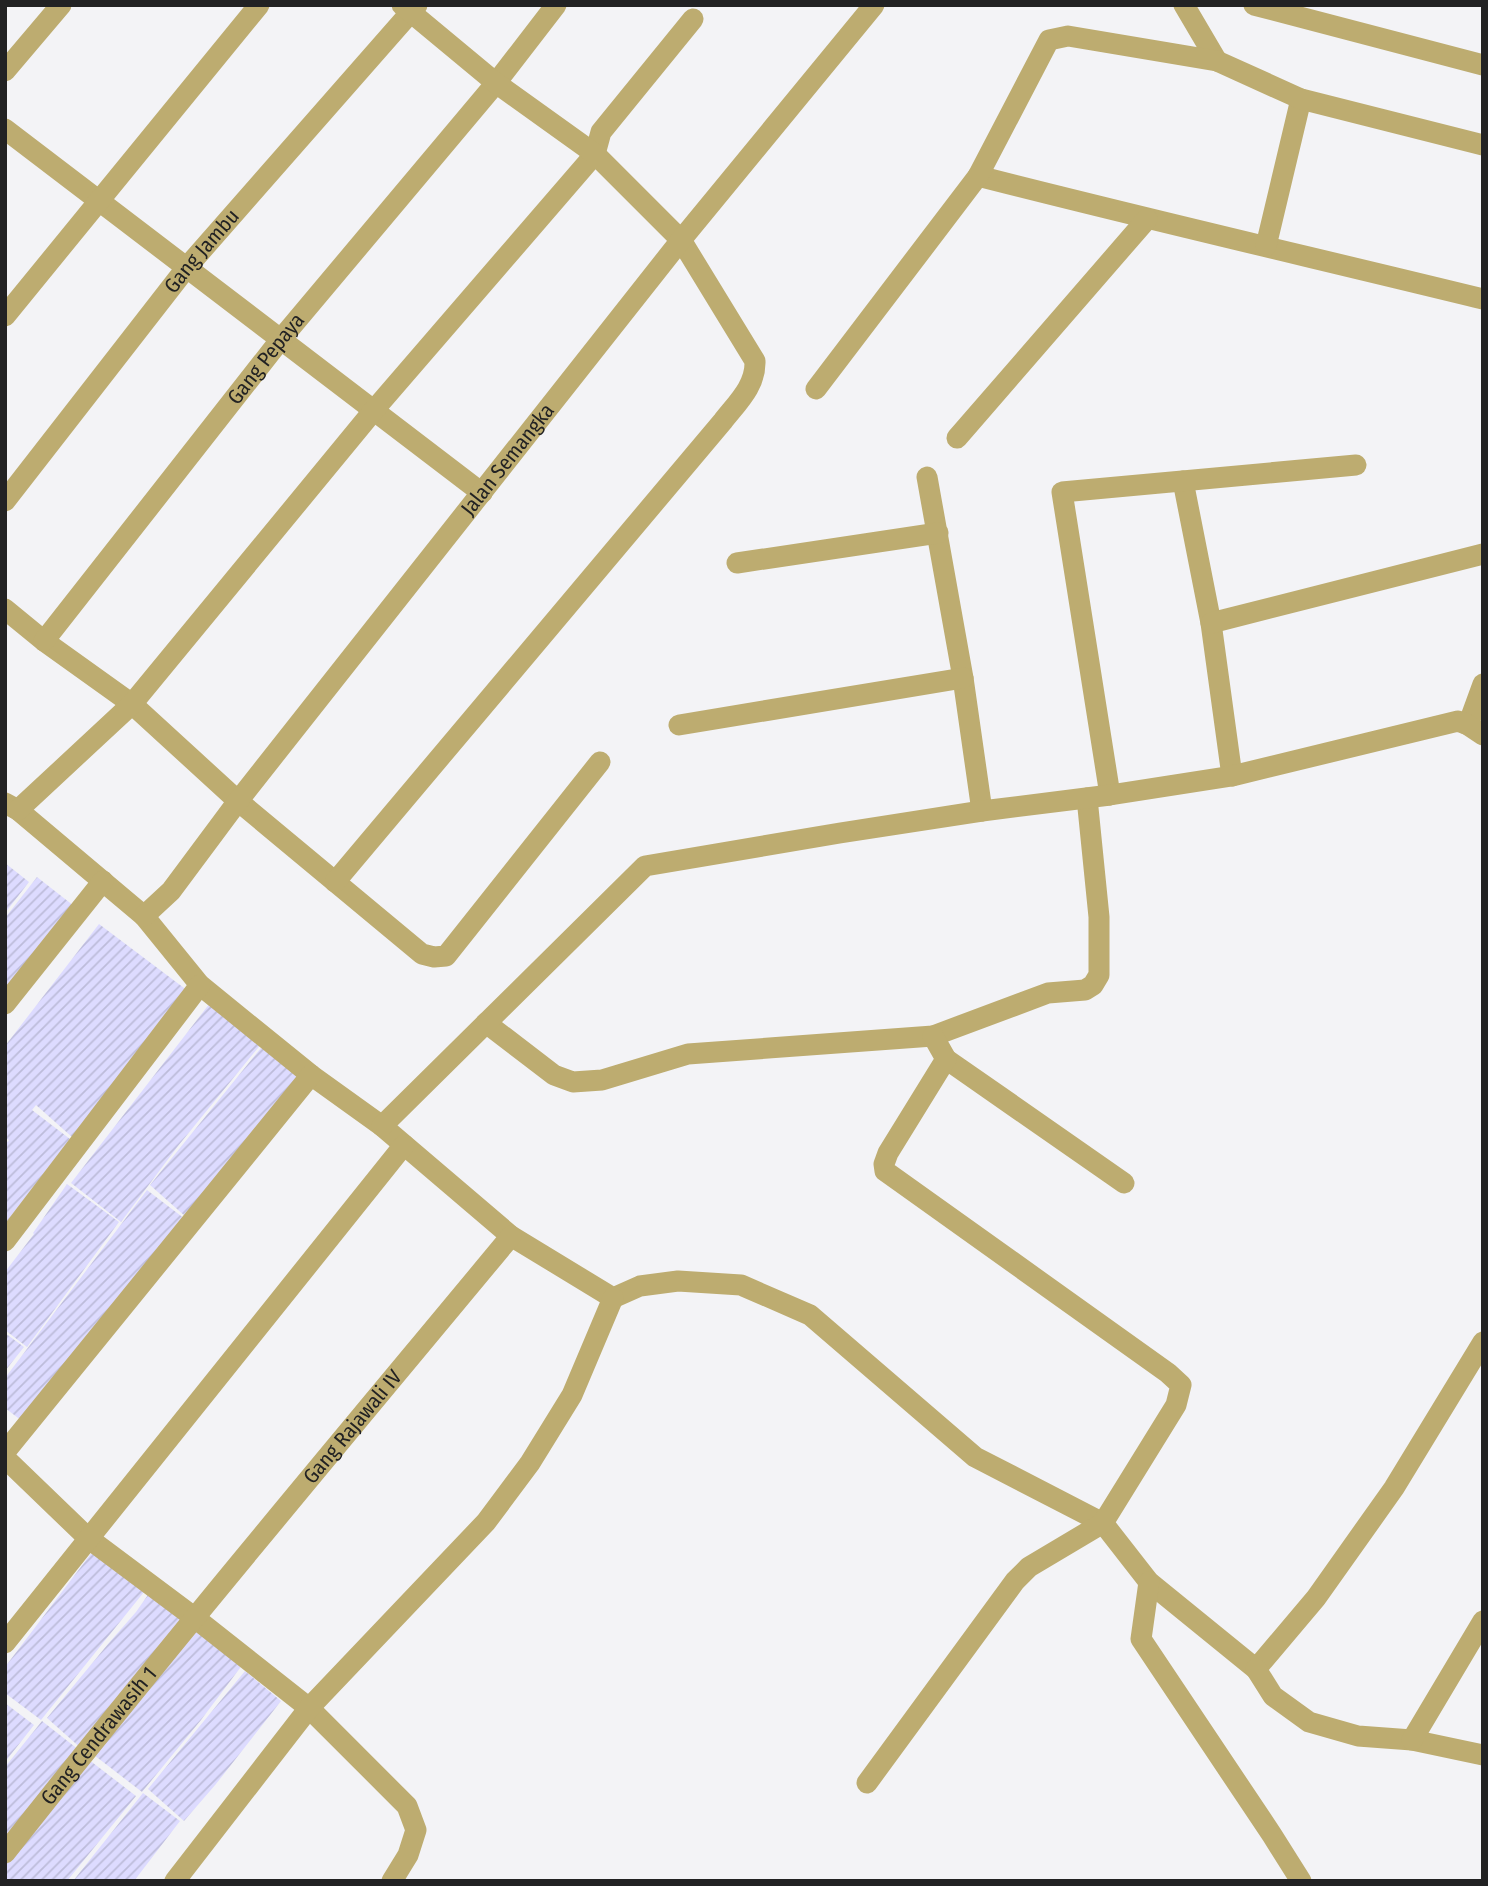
<svg xmlns="http://www.w3.org/2000/svg" width="1488" height="1886" font-family="'Fira Sans Condensed',sans-serif">
<style>
.building{fill:url(#building-hatch)}
.lines{fill:none;stroke-linecap:round;stroke-linejoin:round}
.minor{stroke:#bdac70;stroke-width:21}
.labels{text-anchor:middle;dominant-baseline:central;stroke-width:6;stroke-linejoin:round;paint-order:stroke}
.street-label{font-size:21px;fill:#222223;stroke:#f3f3f6}
</style>
<defs>
<pattern id="building-hatch" width="6" height="6" patternUnits="userSpaceOnUse" patternTransform="scale(1.75)"><rect width="6" height="6" fill="#dddbff"/><path d="M-1 1l2-2M0 6l6-6M5 7l2-2" fill="none" stroke="#bdbcda"/></pattern>
</defs>
<rect width="100%" height="100%" fill="#f3f3f6"/>
<!-- building -->
<path class="building" d="M 5,863 L 29,882 L 5,913 Z
M 37,877 L 74,906 L 5,994 L 5,918 Z
M 99,924 L 188,991 L 72,1137 L 36,1105 L 32,1110 L 70,1139 L 5,1224 L 5,1140 L 8,1142 L 9,1140 L 5,1138 L 5,1046 Z
M 210,1003 L 262,1043 L 178,1146 L 121,1222 L 71,1183 Z
M 265,1043 L 302,1072 L 186,1217 L 150,1185 Z
M 67,1184 L 119,1222 L 27,1347 L 5,1330 L 5,1272 L 34,1234 L 33,1233 Z
M 147,1190 L 185,1219 L 26,1424 L 5,1408 L 5,1378 Z
M 5,1333 L 24,1347 L 5,1371 Z
M 96,1547 L 148,1587 L 41,1720 L 5,1693 L 5,1667 Z
M 150,1592 L 186,1617 L 83,1750 L 47,1718 L 108,1644 L 136,1612 Z
M 193,1626 L 243,1664 L 201,1720 L 142,1792 L 94,1755 Z
M 245,1671 L 281,1701 L 216,1784 L 184,1821 L 148,1789 Z
M 5,1703 L 34,1725 L 5,1762 Z
M 42,1721 L 79,1750 L 5,1844 L 5,1767 Z
M 84,1756 L 136,1796 L 67,1881 L 5,1881 L 5,1859 Z
M 143,1793 L 180,1821 L 134,1881 L 73,1881 Z"/>
<g class="lines">
<!-- minor -->
<g class="minor">
<path d="M 1184,5 L 1217,61"/>
<path d="M 1254,5 L 1483,65"/>
<path d="M 5,71 L 61,5"/>
<path d="M 5,129 L 482,493"/>
<path d="M 978,176 C 1146,219 1315,258 1483,299"/>
<path d="M 1266,246 L 1301,99"/>
<path d="M 5,316 L 259,5"/>
<path d="M 816,389 L 978,176 L 1049,40 L 1068,36 L 1217,61 L 1301,99 L 1483,145"/>
<path d="M 957,438 L 1147,219"/>
<path d="M 927,477 L 963,678 L 982,811"/>
<path d="M 1183,481 L 1211,623 L 1232,776"/>
<path id="s1" d="M 5,501 L 187,267 L 417,5"/>
<path d="M 737,563 L 938,533"/>
<path d="M 5,609 L 44,641 L 132,704 L 238,801 L 422,954 L 434,957 L 446,956 L 600,762"/>
<path d="M 1211,623 L 1483,554"/>
<path id="s2" d="M 44,641 L 281,339 L 496,83 L 556,5"/>
<path d="M 679,725 L 963,678"/>
<path d="M 1468,725 L 1483,684"/>
<path d="M 1110,795 L 1062,492 L 1356,465"/>
<path d="M 5,803 L 18,810 L 144,916 L 200,985 L 311,1075 L 382,1126 L 511,1236 L 613,1298 L 640,1286 L 678,1281 L 741,1285 L 810,1315 L 975,1457 L 1103,1523 L 1149,1582 L 1256,1669 L 1316,1598 L 1394,1488 L 1483,1342"/>
<path d="M 18,810 L 132,704 L 374,410 L 595,154 L 601,132 L 693,19"/>
<path d="M 335,882 L 723,421 C 737,403 756,386 755,361 L 681,240 L 595,154 L 496,83 L 402,5"/>
<path id="s3" d="M 144,916 L 171,891 L 238,801 L 681,240 L 874,5"/>
<path d="M 5,1004 L 103,881"/>
<path d="M 486,1023 L 554,1075 L 573,1082 L 602,1080 L 688,1054 L 933,1036 L 1048,993 L 1085,990 L 1093,985 L 1099,975 L 1099,917 L 1087,798"/>
<path d="M 946,1059 L 1124,1183"/>
<path d="M 382,1126 L 645,866 L 840,833 L 982,811 L 1110,795 L 1232,776 L 1458,721 L 1468,725 L 1483,735"/>
<path d="M 5,1241 L 200,985"/>
<path d="M 5,1452 L 311,1075"/>
<path d="M 5,1458 L 88,1538 L 195,1618 L 309,1708 L 407,1806 L 416,1830 L 408,1855 L 392,1881"/>
<path d="M 1149,1582 L 1141,1639 L 1272,1835 L 1301,1881"/>
<path d="M 5,1643 L 404,1145"/>
<path d="M 1256,1669 L 1273,1696 L 1309,1722 L 1358,1736 L 1412,1740 L 1483,1755"/>
<path d="M 1412,1740 L 1483,1621"/>
<path d="M 867,1783 L 1015,1581 L 1029,1567 L 1103,1523 L 1176,1405 L 1181,1385 L 1168,1373 L 885,1171 L 884,1164 L 888,1153 L 946,1059 L 933,1036"/>
<path id="s4" d="M 5,1853 C 170,1644 341,1441 511,1236"/>
<path d="M 175,1881 L 309,1708 L 486,1522 L 530,1463 L 572,1395 L 613,1298"/>
</g>
</g>
<g class="labels">
<!-- street labels -->
<g class="street-label">
<text stroke="none"><textPath href="#s1" startOffset="318">Gang Jambu</textPath></text>
<text stroke="none"><textPath href="#s2" startOffset="359">Gang Pepaya</textPath></text>
<text stroke="none"><textPath href="#s3" startOffset="584">Jalan Semangka</textPath></text>
<text stroke="none"><textPath href="#s4" startOffset="550">Gang Rajawali IV</textPath></text>
<text stroke="none"><textPath href="#s4" startOffset="150">Gang Cendrawasih 1</textPath></text>
</g>
</g>
<!-- border -->
<rect width="1488" height="1886" fill="none" stroke="#222223" stroke-width="14"/>
</svg>
